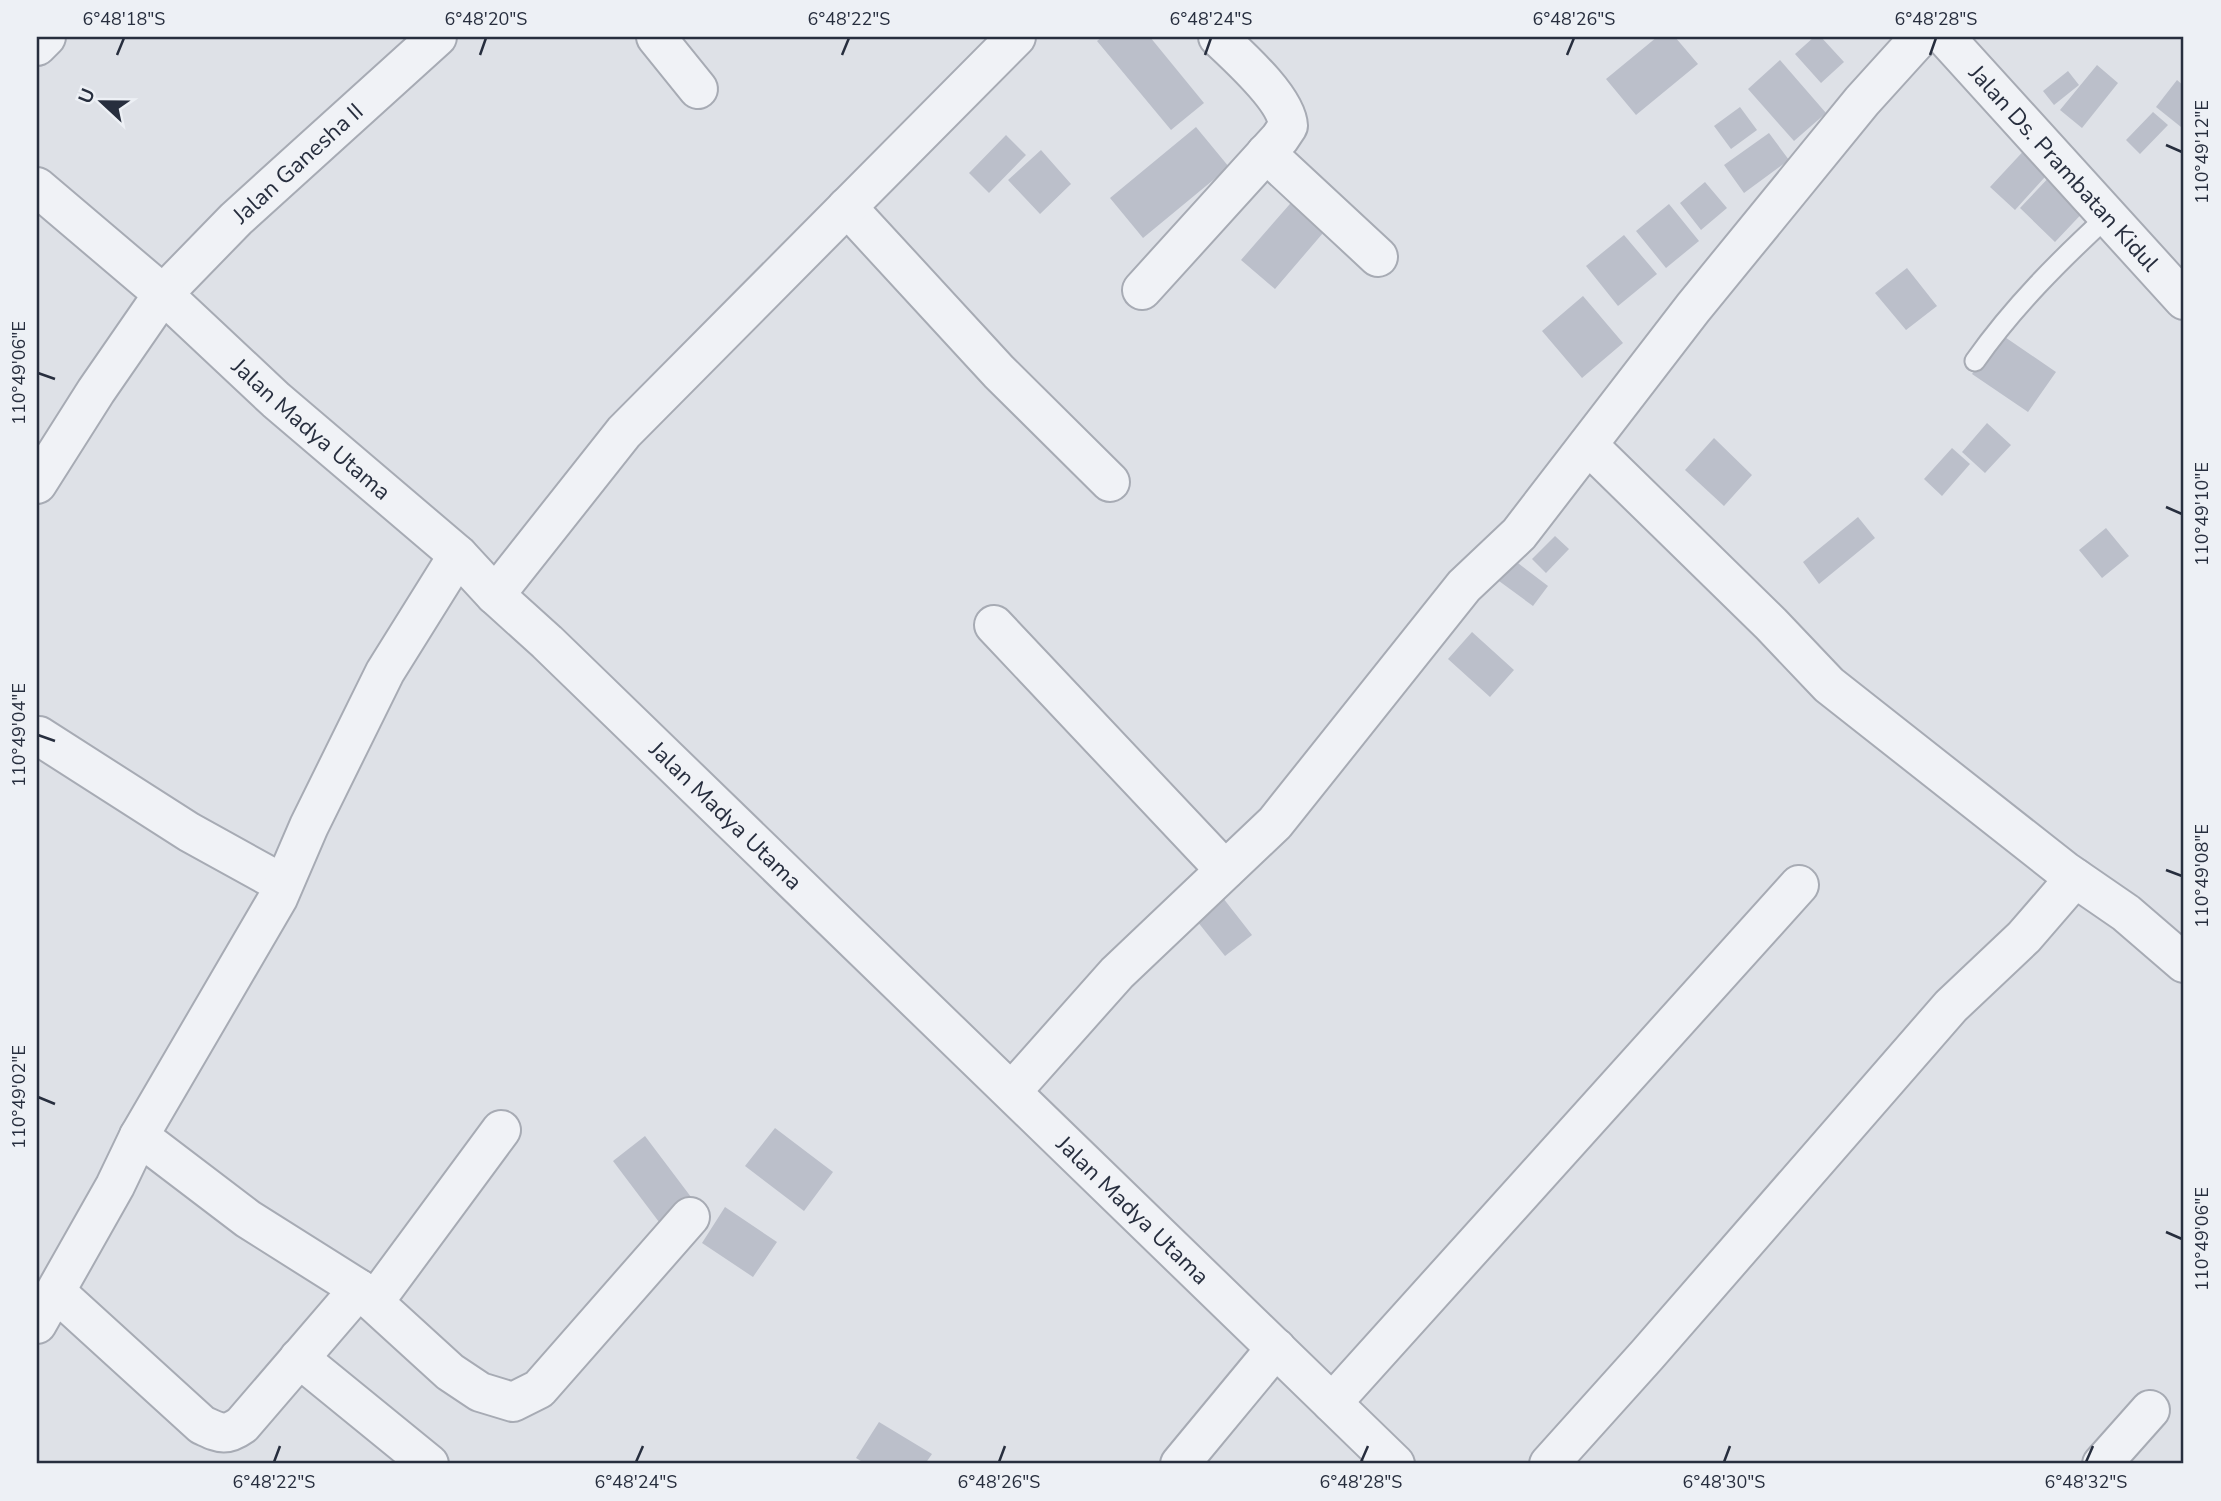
<svg xmlns="http://www.w3.org/2000/svg" width="2221" height="1501" font-family="'Nunito Sans',sans-serif">
<style>
.building{fill:#bbbfca}
.lines{fill:none;stroke-linecap:round;stroke-linejoin:round}
.service-casing{stroke:#a7abb4;stroke-width:23}
.minor-casing{stroke:#a7abb4;stroke-width:42}
.tertiary-casing{stroke:#a7abb4;stroke-width:42}
.service{stroke:#f0f2f6;stroke-width:19}
.minor{stroke:#f0f2f6;stroke-width:38}
.tertiary{stroke:#f0f2f6;stroke-width:38}
.ticks{fill:none;stroke:#272e3e;stroke-width:2.5}
.labels{text-anchor:middle;dominant-baseline:central;stroke-width:6;stroke-linejoin:round;paint-order:stroke}
.street-label{font-size:23px;fill:#272e3e;stroke:#edf0f5}
.neatline{fill:none;stroke:#272e3e;stroke-width:2.5}
.ticks-label{font-size:18px;text-anchor:middle;fill:#272e3e}
</style>
<rect width="100%" height="100%" fill="#dee1e7"/>
<!-- building -->
<path class="building" d="M 1102,37 L 1150,37 L 1204,103 L 1171,130 L 1097,41 Z
M 1657,37 L 1675,37 L 1698,64 L 1636,115 L 1606,79 Z
M 1814,37 L 1821,37 L 1844,62 L 1821,83 L 1795,54 Z
M 1780,60 L 1826,113 L 1794,141 L 1748,89 Z
M 2097,65 L 2118,83 L 2082,128 L 2060,110 Z
M 2068,71 L 2079,85 L 2054,105 L 2043,91 Z
M 2177,80 L 2184,86 L 2184,122 L 2181,127 L 2156,107 Z
M 1740,107 L 1757,130 L 1731,149 L 1714,126 Z
M 2153,112 L 2168,125 L 2140,154 L 2126,140 Z
M 1196,127 L 1229,167 L 1143,238 L 1110,198 Z
M 1769,133 L 1789,160 L 1744,193 L 1724,165 Z
M 1006,135 L 1026,155 L 989,193 L 969,173 Z
M 2030,144 L 2054,167 L 2015,210 L 1990,187 Z
M 1041,150 L 1071,184 L 1040,214 L 1008,180 Z
M 2054,172 L 2090,205 L 2055,242 L 2020,208 Z
M 1705,182 L 1727,208 L 1701,230 L 1680,203 Z
M 1296,197 L 1329,226 L 1275,289 L 1241,260 Z
M 1669,204 L 1699,241 L 1666,268 L 1636,231 Z
M 1624,235 L 1657,274 L 1618,306 L 1586,266 Z
M 1907,268 L 1937,306 L 1906,330 L 1875,293 Z
M 1583,296 L 1623,343 L 1582,378 L 1542,331 Z
M 1999,333 L 2056,372 L 2028,412 L 1972,374 Z
M 1987,423 L 2011,445 L 1985,473 L 1962,452 Z
M 1714,438 L 1752,475 L 1724,506 L 1685,470 Z
M 1952,448 L 1970,464 L 1942,496 L 1924,479 Z
M 1858,517 L 1875,538 L 1819,584 L 1803,562 Z
M 2106,528 L 2129,556 L 2102,578 L 2079,550 Z
M 1555,536 L 1569,549 L 1546,573 L 1532,559 Z
M 1514,560 L 1548,586 L 1533,606 L 1499,581 Z
M 1472,632 L 1514,670 L 1490,697 L 1448,659 Z
M 1216,889 L 1252,935 L 1225,956 L 1189,911 Z
M 775,1128 L 833,1172 L 804,1211 L 745,1166 Z
M 645,1136 L 691,1197 L 659,1222 L 613,1161 Z
M 725,1207 L 777,1242 L 753,1277 L 702,1243 Z
M 879,1422 L 932,1454 L 925,1464 L 866,1464 L 856,1458 Z"/>
<g class="lines">
<defs>
<path id="service" d="M 1975,361 C 2013,307 2060,260 2109,215"/>
<g id="minor">
<path d="M 656,37 L 698,89"/>
<path id="s1" d="M 1945,37 L 2184,300"/>
<path d="M 37,46 L 46,37"/>
<path d="M 1266,153 L 1378,257"/>
<path d="M 847,207 L 999,372 L 1110,482"/>
<path d="M 1142,290 L 1280,138 L 1288,126 C 1287,99 1237,55 1218,37"/>
<path d="M 1588,445 L 1771,624 L 1829,685 L 2065,871 L 2126,913 L 2184,963"/>
<path id="s2" d="M 37,484 L 96,391 L 163,294 L 236,219 L 437,37"/>
<path d="M 495,595 L 624,432 L 1016,37"/>
<path d="M 994,625 L 1225,870"/>
<path d="M 39,736 L 189,832 L 283,884"/>
<path d="M 1012,1091 L 1117,973 L 1275,823 L 1464,586 L 1519,534 L 1693,308 L 1862,101 L 1920,37"/>
<path d="M 139,1136 L 248,1219 L 359,1289 L 450,1372 L 480,1392 L 513,1402 L 539,1389 L 690,1217"/>
<path d="M 56,1292 L 202,1425 C 220,1433 225,1437 242,1425 L 359,1289"/>
<path d="M 374,1302 L 501,1130"/>
<path d="M 37,1324 L 115,1186 L 139,1136 L 278,898 L 309,826 L 385,672 L 458,555"/>
<path d="M 299,1358 L 429,1464"/>
<path d="M 1332,1403 L 1799,885"/>
<path d="M 1180,1464 L 1276,1348"/>
<path d="M 1549,1464 L 1647,1355 L 1951,1006 L 2024,937 L 2075,878"/>
<path d="M 2102,1464 L 2150,1410"/>
</g>
<g id="tertiary">
<path id="s3" d="M 37,187 L 163,294 L 276,400 L 458,555 L 495,595 L 547,642 L 1395,1464"/>
</g>
</defs>
<!-- service casing -->
<use href="#service" class="service-casing"/>
<!-- minor casing -->
<use href="#minor" class="minor-casing"/>
<!-- tertiary casing -->
<use href="#tertiary" class="tertiary-casing"/>
<!-- service -->
<use href="#service" class="service"/>
<!-- minor -->
<use href="#minor" class="minor"/>
<!-- tertiary -->
<use href="#tertiary" class="tertiary"/>
</g>
<!-- ticks -->
<path class="ticks" d="M 117,55 L 124,38M 480,55 L 486,38M 842,55 L 849,38M 1205,55 L 1211,38M 1567,55 L 1574,38M 1930,55 L 1936,38M 2166,145 L 2182,152M 38,373 L 55,379M 2166,507 L 2182,514M 38,735 L 55,741M 2166,870 L 2182,876M 38,1097 L 55,1104M 2166,1232 L 2182,1239M 274,1462 L 280,1446M 636,1462 L 643,1446M 999,1462 L 1005,1446M 1361,1462 L 1368,1446M 1724,1462 L 1730,1446M 2086,1462 L 2093,1446"/>
<g class="labels">
<!-- street labels -->
<g class="street-label">
<text stroke="none"><textPath href="#s2" startOffset="416">Jalan Ganesha II</textPath></text>
<text stroke="none"><textPath href="#s1" startOffset="177">Jalan Ds. Prambatan Kidul</textPath></text>
<text stroke="none"><textPath href="#s3" startOffset="366">Jalan Madya Utama</textPath></text>
<text stroke="none"><textPath href="#s3" startOffset="933">Jalan Madya Utama</textPath></text>
<text stroke="none"><textPath href="#s3" startOffset="1500">Jalan Madya Utama</textPath></text>
</g>
</g>
<!-- border -->
<rect width="2221" height="1501" fill="none" stroke="#edf0f5" stroke-width="77"/>
<!-- north arrow -->
<g transform="translate(102 102) rotate(292)" stroke="#edf0f5" stroke-width="5" paint-order="stroke">
<path d="M0-5L12 26L0 18L-12 26Z" fill="#272e3e"/>
<text y="-10" font-size="19" font-weight="bold" text-anchor="middle" fill="#272e3e">U</text>
</g>
<rect x="38" y="38" width="2144" height="1424" class="neatline"/>
<g class="ticks-label">
<text x="124" y="25">6°48'18"S</text>
<text x="486" y="25">6°48'20"S</text>
<text x="849" y="25">6°48'22"S</text>
<text x="1211" y="25">6°48'24"S</text>
<text x="1574" y="25">6°48'26"S</text>
<text x="1936" y="25">6°48'28"S</text>
<text transform="translate(2202 152) rotate(-90)" y="6">110°49'12"E</text>
<text transform="translate(19 373) rotate(-90)" y="6">110°49'06"E</text>
<text transform="translate(2202 514) rotate(-90)" y="6">110°49'10"E</text>
<text transform="translate(19 735) rotate(-90)" y="6">110°49'04"E</text>
<text transform="translate(2202 876) rotate(-90)" y="6">110°49'08"E</text>
<text transform="translate(19 1097) rotate(-90)" y="6">110°49'02"E</text>
<text transform="translate(2202 1239) rotate(-90)" y="6">110°49'06"E</text>
<text x="274" y="1488">6°48'22"S</text>
<text x="636" y="1488">6°48'24"S</text>
<text x="999" y="1488">6°48'26"S</text>
<text x="1361" y="1488">6°48'28"S</text>
<text x="1724" y="1488">6°48'30"S</text>
<text x="2086" y="1488">6°48'32"S</text>
</g>
</svg>
